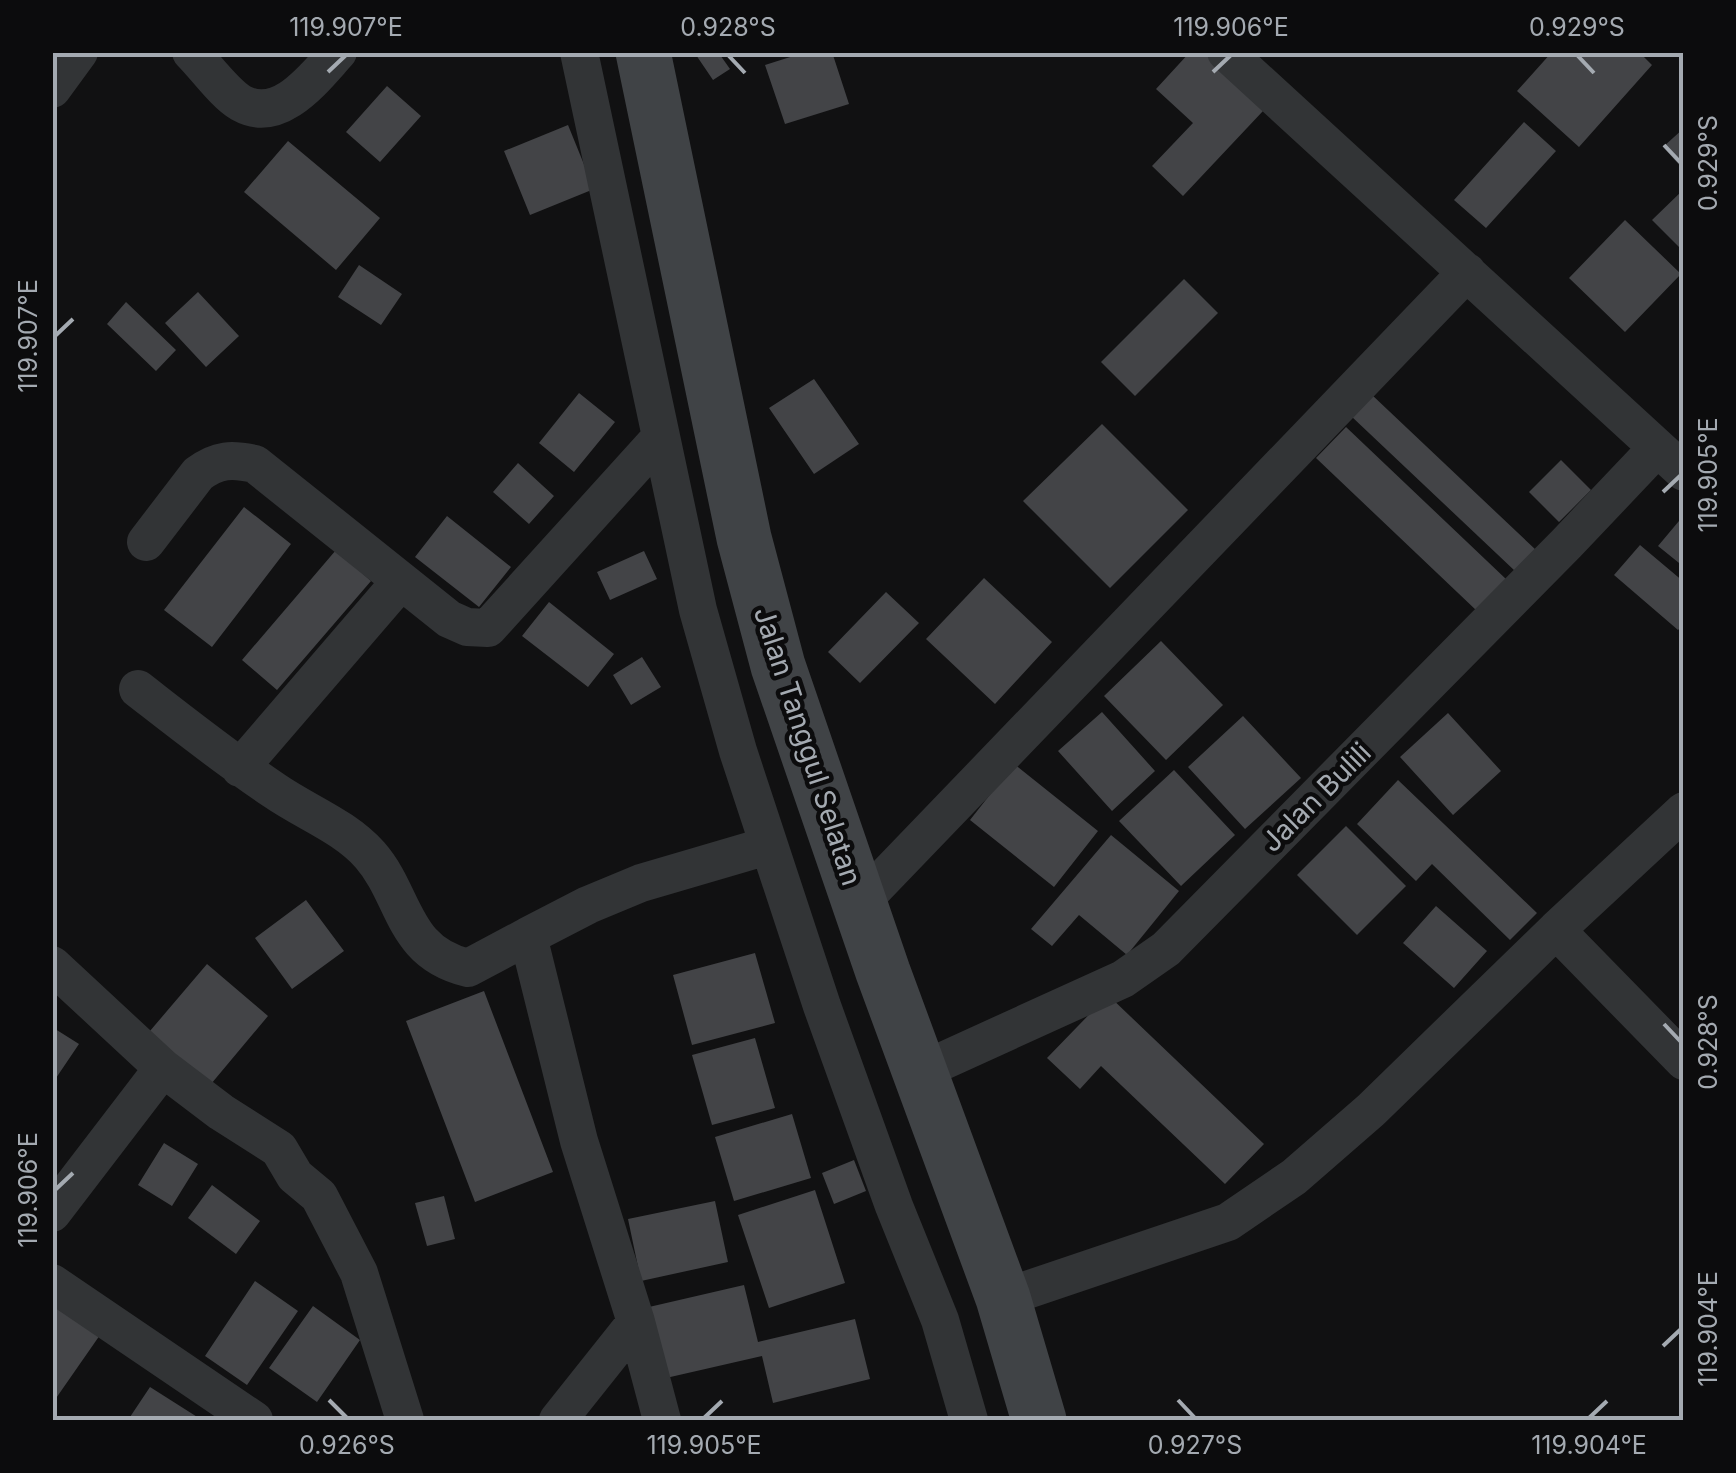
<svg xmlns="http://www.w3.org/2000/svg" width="1736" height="1473" font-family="Inter,sans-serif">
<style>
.building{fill:#434447}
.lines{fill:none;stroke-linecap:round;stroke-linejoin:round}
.street{stroke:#323436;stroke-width:38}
.secondary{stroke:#404346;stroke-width:55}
.ticks{fill:none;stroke:#a4aab1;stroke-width:4}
.labels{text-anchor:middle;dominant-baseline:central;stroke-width:9;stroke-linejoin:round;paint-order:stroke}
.street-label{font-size:28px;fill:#a4aab1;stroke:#0c0c0d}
.neatline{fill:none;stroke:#a4aab1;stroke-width:4}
.ticks-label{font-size:25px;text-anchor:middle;fill:#a4aab1}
</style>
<rect width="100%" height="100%" fill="#111112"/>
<!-- building -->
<path class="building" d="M 694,52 L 718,52 L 730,69 L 713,80 Z
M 806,52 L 832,52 L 849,104 L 785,124 L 765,65 Z
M 1190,52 L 1204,52 L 1263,111 L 1183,196 L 1152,166 L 1193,123 L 1156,89 Z
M 1552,52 L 1639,52 L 1652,65 L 1579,147 L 1517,91 Z
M 387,86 L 421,116 L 380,162 L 346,132 Z
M 1524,122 L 1556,151 L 1486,228 L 1454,200 Z
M 568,125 L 594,189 L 530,215 L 504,151 Z
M 1684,128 L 1684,170 L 1663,147 Z
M 288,141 L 380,218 L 336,270 L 244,192 Z
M 1684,189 L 1684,252 L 1652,220 Z
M 1625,220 L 1681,274 L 1625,332 L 1569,278 Z
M 359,265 L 402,294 L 381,325 L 338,297 Z
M 1184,279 L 1218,313 L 1135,396 L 1101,362 Z
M 198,292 L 239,336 L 206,367 L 165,323 Z
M 126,302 L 176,350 L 156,371 L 107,324 Z
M 814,379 L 859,444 L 814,474 L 769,408 Z
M 579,393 L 615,422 L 574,472 L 539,443 Z
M 1371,394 L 1536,550 L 1515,571 L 1351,416 Z
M 1102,424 L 1188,510 L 1110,588 L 1023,501 Z
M 1346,427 L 1507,580 L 1477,611 L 1316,458 Z
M 1561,460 L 1591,490 L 1559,522 L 1529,492 Z
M 518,463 L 554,496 L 529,524 L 493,492 Z
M 244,507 L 291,544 L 212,647 L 164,610 Z
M 1684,515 L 1684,567 L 1658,546 Z
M 447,516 L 511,567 L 479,607 L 415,557 Z
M 1640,545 L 1684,582 L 1684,624 L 1678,630 L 1614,575 Z
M 336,550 L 371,581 L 277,690 L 242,660 Z
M 644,551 L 657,579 L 610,600 L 597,572 Z
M 984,578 L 1052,642 L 995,704 L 926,639 Z
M 886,592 L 919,623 L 860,683 L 828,652 Z
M 549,602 L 614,654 L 588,687 L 522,636 Z
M 1161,641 L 1223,705 L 1166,760 L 1104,696 Z
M 642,657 L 661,687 L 631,705 L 613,675 Z
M 1102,712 L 1155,771 L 1112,811 L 1058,751 Z
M 1448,713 L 1501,771 L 1453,815 L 1400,757 Z
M 1243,716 L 1301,778 L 1245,829 L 1188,767 Z
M 1014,764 L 1098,831 L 1054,887 L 970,820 Z
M 1174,770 L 1235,835 L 1181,886 L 1119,821 Z
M 1398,780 L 1537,913 L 1510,940 L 1432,864 L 1416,881 L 1357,824 Z
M 1346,826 L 1406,886 L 1357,935 L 1297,875 Z
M 1111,835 L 1179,891 L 1127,955 L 1079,915 L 1052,946 L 1031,929 Z
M 306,900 L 344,951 L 292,989 L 255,938 Z
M 1436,906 L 1487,951 L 1454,988 L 1403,943 Z
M 755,953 L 775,1023 L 692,1045 L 673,975 Z
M 207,964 L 268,1016 L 206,1090 L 144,1038 Z
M 484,991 L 553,1172 L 475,1202 L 406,1021 Z
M 1108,995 L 1264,1144 L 1225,1184 L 1101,1066 L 1080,1089 L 1047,1058 Z
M 52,1027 L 79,1044 L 52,1084 Z
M 755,1038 L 775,1108 L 712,1125 L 692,1055 Z
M 792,1114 L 811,1178 L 734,1201 L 715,1137 Z
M 164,1143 L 198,1164 L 172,1206 L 138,1185 Z
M 854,1160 L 866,1191 L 834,1204 L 822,1173 Z
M 212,1185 L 260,1221 L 236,1254 L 188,1218 Z
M 815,1190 L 845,1283 L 769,1308 L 738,1215 Z
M 444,1196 L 455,1239 L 427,1246 L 415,1203 Z
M 715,1201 L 728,1262 L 641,1281 L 628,1219 Z
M 255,1281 L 298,1311 L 247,1385 L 205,1356 Z
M 744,1285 L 758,1342 L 855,1319 L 870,1379 L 773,1403 L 762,1356 L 666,1378 L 649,1307 Z
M 52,1302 L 100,1335 L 52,1404 Z
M 313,1306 L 360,1340 L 317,1402 L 269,1368 Z
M 150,1387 L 202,1420 L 128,1420 Z"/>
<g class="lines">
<!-- street -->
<path class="street" d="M 191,52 C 205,66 225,94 241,103 C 280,125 315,77 338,52
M 579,52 L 698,610 L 738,751 L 822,1006 L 894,1206 L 940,1320 L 969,1420
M 1226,52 L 1684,472
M 52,89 L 79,52
M 146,542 L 198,474 C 218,459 232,459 255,464 L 449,619 L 467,627 L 488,628 L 661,437
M 138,689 C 183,724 227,759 275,791 C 307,813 344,826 370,855 C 406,896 401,952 468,968 L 528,936
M 240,768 L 400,582
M 860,903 L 1467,272
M 1556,930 L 1684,1061
M 52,965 L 163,1068 L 221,1112 L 279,1149 L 295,1176 L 319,1196 L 359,1273 L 405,1420
M 921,1071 L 1123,979 L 1166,949 L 1567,543 L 1657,448
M 52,1213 L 163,1068
M 52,1283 L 254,1420
M 1003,1298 L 1228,1222 L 1294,1177 L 1371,1110 L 1556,930 L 1684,811
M 558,1420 L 636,1322
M 662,1420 L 636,1322 L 579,1141 L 528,936 L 588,905 L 641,883 L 767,846"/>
<!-- secondary -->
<path class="secondary" d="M 643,52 L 744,538 L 778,666 L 883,972 L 1003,1298 L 1039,1420"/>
</g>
<!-- ticks -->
<path class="ticks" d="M 728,55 L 745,73M 1577,55 L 1594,73M 328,72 L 346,55M 1213,72 L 1231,55M 1664,145 L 1681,163M 55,336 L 73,319M 1663,492 L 1681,475M 1664,1024 L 1681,1042M 55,1190 L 73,1173M 1663,1346 L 1681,1329M 329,1400 L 347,1418M 1178,1400 L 1195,1418M 704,1418 L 722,1401M 1589,1418 L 1607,1401"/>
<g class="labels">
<!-- street labels -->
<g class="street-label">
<text transform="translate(808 746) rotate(72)">Jalan Tanggul Selatan</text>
<text transform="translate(1316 797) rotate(-45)">Jalan Bulili</text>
</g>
</g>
<!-- border -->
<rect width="1736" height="1473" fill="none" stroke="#0c0c0d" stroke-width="110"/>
<rect x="55" y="55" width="1626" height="1363" class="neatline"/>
<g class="ticks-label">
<text x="346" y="36">119.907°E</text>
<text x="728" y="36">0.928°S</text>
<text x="1231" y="36">119.906°E</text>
<text x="1577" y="36">0.929°S</text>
<text transform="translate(1708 163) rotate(-90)" y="9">0.929°S</text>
<text transform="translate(28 336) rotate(-90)" y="9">119.907°E</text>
<text transform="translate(1708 475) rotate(-90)" y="9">119.905°E</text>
<text transform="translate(1708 1042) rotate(-90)" y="9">0.928°S</text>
<text transform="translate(28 1190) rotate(-90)" y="9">119.906°E</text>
<text transform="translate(1708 1329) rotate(-90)" y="9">119.904°E</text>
<text x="347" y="1454">0.926°S</text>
<text x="704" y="1454">119.905°E</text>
<text x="1195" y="1454">0.927°S</text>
<text x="1589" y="1454">119.904°E</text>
</g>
</svg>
